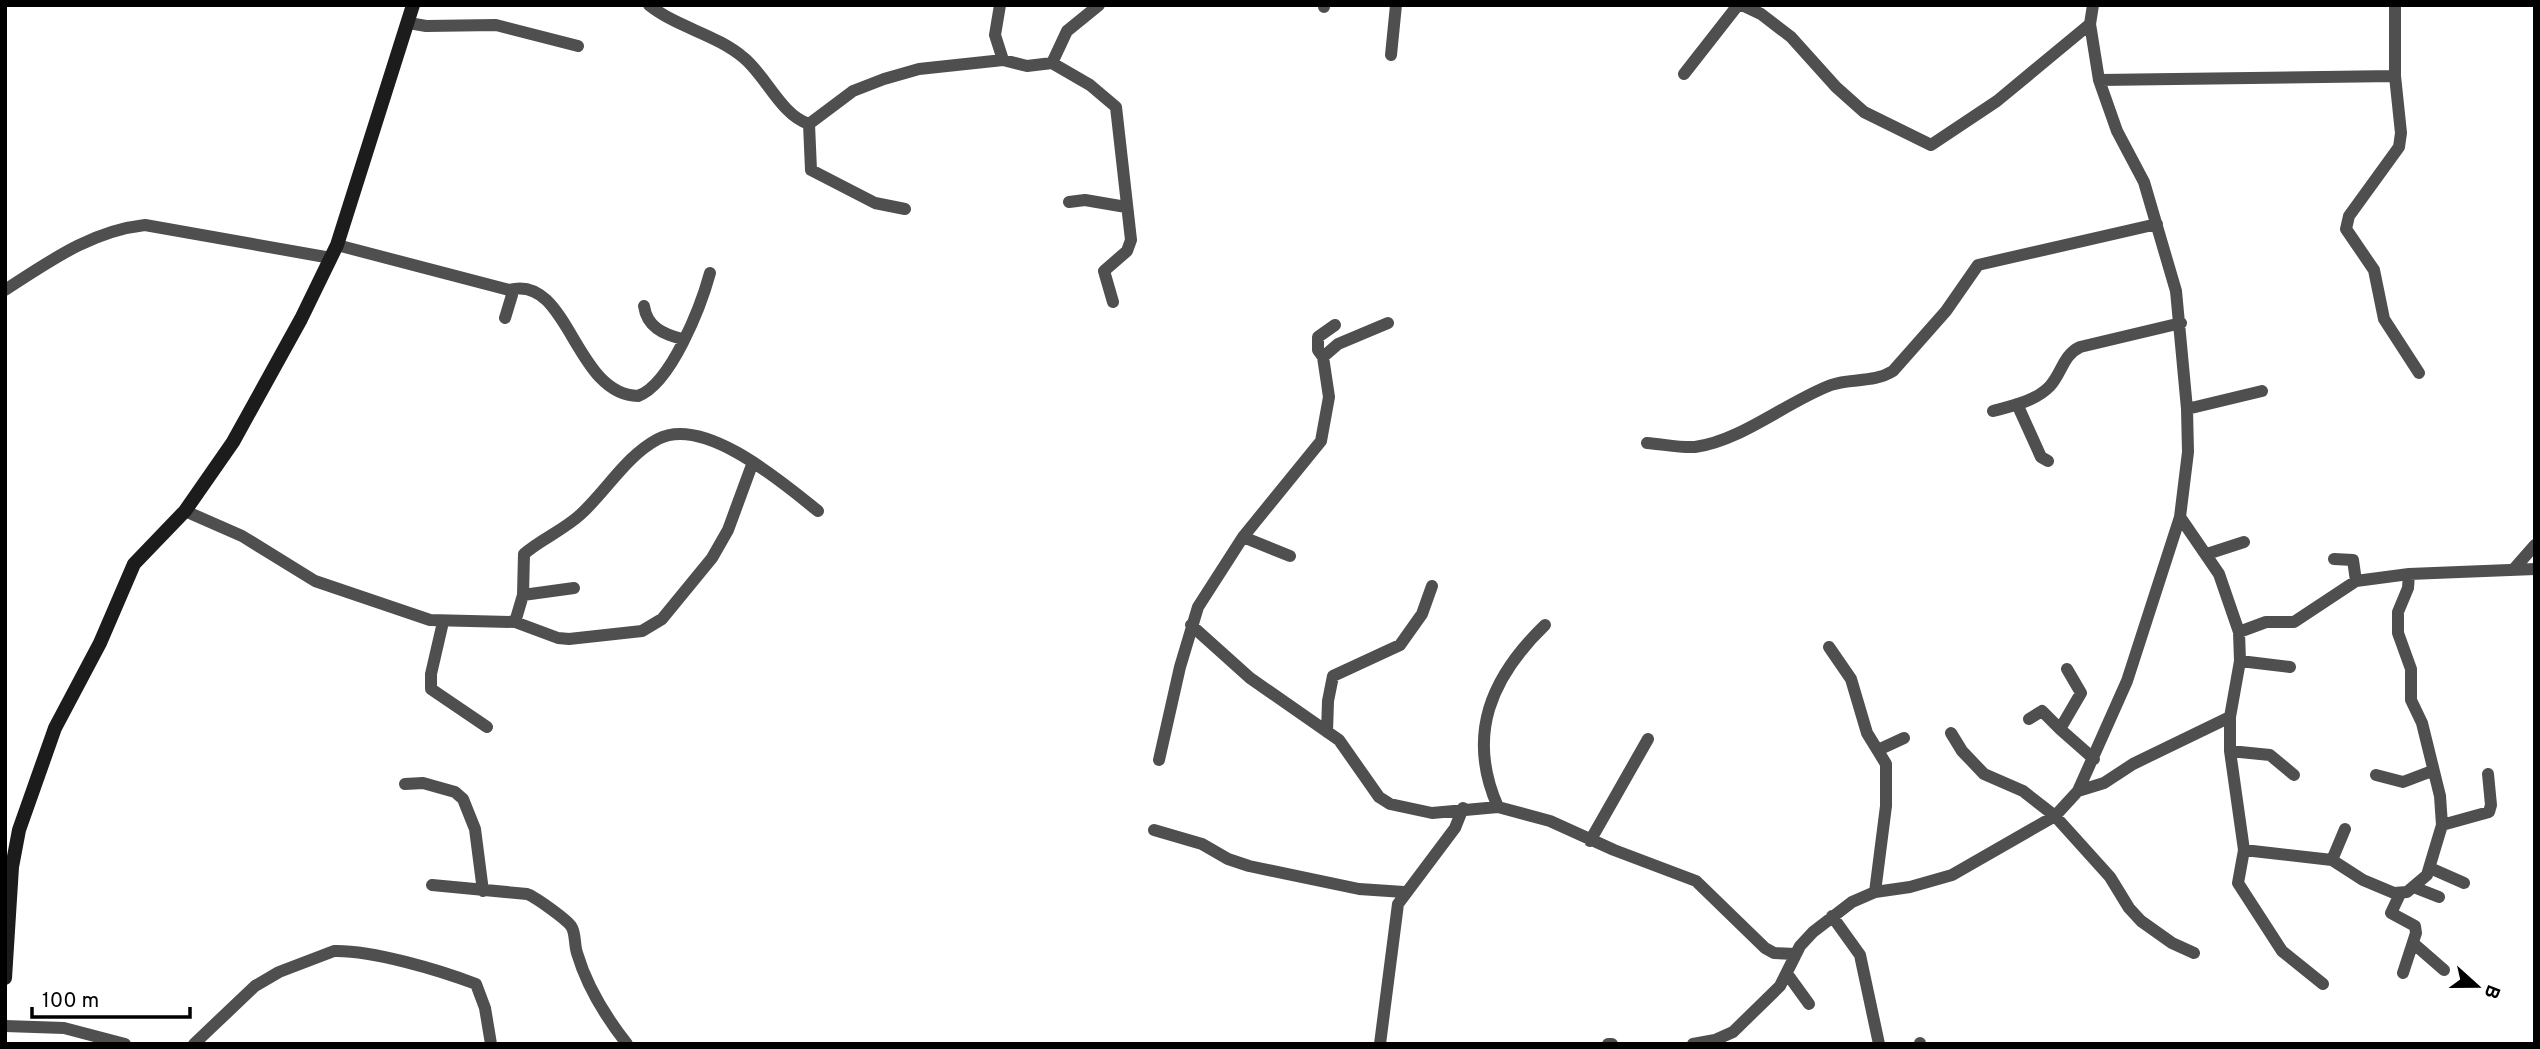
<svg xmlns="http://www.w3.org/2000/svg" width="2540" height="1049" font-family="Overpass,sans-serif">
<style>
.lines{fill:none;stroke-linecap:round;stroke-linejoin:round}
.minor{stroke:#4f4f4f;stroke-width:12}
.secondary{stroke:#1c1c1c;stroke-width:14}
</style>
<rect width="100%" height="100%" fill="#fff"/>
<g class="lines">
<!-- minor -->
<path class="minor" d="M 649,5 C 678,28 716,34 744,58 C 766,76 781,115 809,124
M 1000,5 L 995,35 L 1003,60
M 1324,5 L 1324,7
M 1742,5 L 1761,14 L 1791,37 L 1836,87 L 1864,112 L 1931,145 L 1997,101 L 2090,24
M 2395,5 L 2395,76 L 2401,133 L 2399,147 L 2349,216 L 2346,229 L 2374,270 L 2384,319 L 2419,373
M 409,23 L 426,26 L 496,25 L 578,46
M 1391,55 L 1396,5
M 1052,63 L 1067,31 L 1099,5
M 1684,74 L 1738,5
M 2099,80 L 2395,76
M 809,124 L 853,91 L 884,79 L 919,69 L 1003,60 L 1027,66 L 1052,63 L 1090,85 L 1116,107 L 1131,240 L 1127,251 L 1104,271 L 1113,302
M 809,124 L 811,170 L 875,203 L 905,209
M 1069,202 L 1085,200 L 1126,207
M 337,245 L 509,290 L 512,295 L 505,318
M 5,290 C 50,261 91,231 145,225 L 331,258
M 509,290 C 569,273 574,395 638,396 C 671,384 701,306 710,273
M 644,306 C 647,327 663,334 682,339
M 1323,357 L 1318,350 L 1318,337 L 1335,325
M 2017,404 L 2041,457 L 2048,461
M 2187,409 L 2262,391
M 1993,411 C 2012,406 2036,401 2050,386 C 2062,373 2063,355 2080,347 L 2181,323
M 1647,443 C 1662,444 1680,448 1695,447 C 1741,441 1788,401 1831,385 C 1851,378 1874,383 1893,371 L 1946,311 L 1978,265 L 2157,224
M 185,511 L 242,536 L 315,581 L 430,620 L 515,622 L 558,638 L 569,639 L 642,631 L 662,619 L 712,558 L 728,530 L 753,462
M 2180,517 L 2219,574 L 2239,632 L 2240,661 L 2230,717 L 2230,751 L 2244,850 L 2238,883 L 2282,951 L 2323,984
M 1243,537 L 1290,556
M 2207,554 L 2244,542
M 2334,559 L 2353,560 L 2356,581
M 2513,570 L 2535,545
M 523,595 L 574,588
M 443,622 L 431,674 L 431,689 L 487,727
M 515,622 L 523,595 L 524,554 C 541,539 564,530 581,514 C 607,490 626,456 658,439 C 705,415 784,484 818,511
M 1191,625 L 1250,678 L 1339,740 L 1379,797 L 1390,804 L 1432,813 L 1498,807 L 1550,821 L 1614,850 L 1696,881 L 1765,948 L 1774,953 L 1796,954
M 2239,632 L 2266,622 L 2294,622 L 2356,581 L 2409,574 L 2535,569
M 1829,647 L 1851,679 L 1867,733 L 1886,764 L 1886,806 L 1875,892
M 2240,661 L 2290,667
M 2067,669 L 2081,693 L 2060,729 L 2094,759
M 2029,719 L 2042,711 L 2060,729
M 1327,732 L 1328,701 L 1333,676 L 1400,645 L 1422,614 L 1432,586
M 1951,733 L 1962,751 L 1984,774 L 2023,791 L 2055,816 L 2110,877 L 2129,908 L 2141,921 L 2172,943 L 2194,953
M 1878,750 L 1904,738
M 2230,751 L 2270,755 L 2294,775
M 1159,760 L 1180,667 L 1198,607 L 1243,537 L 1321,441 L 1329,397 L 1323,357 L 1338,344 L 1388,323
M 2376,775 L 2403,782 L 2432,771
M 405,784 L 423,783 L 455,792 L 463,799 L 475,829 L 483,891
M 2078,791 L 2104,783 L 2133,764 L 2230,717
M 1498,807 C 1466,735 1491,677 1545,625
M 2442,825 L 2489,812 L 2491,805 L 2488,774
M 1154,830 L 1202,844 L 1228,859 L 1249,866 L 1359,889 L 1404,892
M 1590,841 L 1648,739
M 2244,850 L 2332,860 L 2363,880 L 2394,893 L 2407,892 L 2427,875 L 2442,825 L 2440,796 L 2422,723 L 2411,700 L 2411,669 L 2398,633 L 2398,612 L 2408,588 L 2409,574
M 2332,860 L 2345,829
M 2430,868 L 2464,883
M 432,885 L 527,894 C 534,896 566,919 571,926 C 576,933 574,944 577,953 C 587,987 605,1016 627,1044
M 2416,888 L 2439,897
M 2400,894 L 2391,913 L 2415,926 L 2416,933 L 2403,973
M 1832,916 L 1860,955 L 1879,1044
M 2413,943 L 2444,970
M 1788,975 L 1809,1004
M 5,1026 L 64,1028 L 125,1044
M 1920,1043 L 1920,1044
M 194,1044 L 255,986 L 279,972 L 334,951 C 372,950 439,970 476,984 L 485,1008 L 491,1044
M 1380,1044 L 1398,904 L 1455,828 L 1463,808
M 1608,1044 L 1612,1044
M 1693,1044 L 1715,1040 L 1733,1032 L 1780,986 L 1800,946 L 1813,932 L 1852,902 L 1875,892 L 1910,887 L 1952,875 L 2055,816 L 2078,791 L 2127,681 L 2180,517 L 2188,452 L 2187,409 L 2176,291 L 2144,182 L 2117,131 L 2099,80 L 2090,24 L 2093,5"/>
<!-- secondary -->
<path class="secondary" d="M 5,978 L 12,867 L 19,830 L 55,728 L 100,643 L 134,564 L 185,511 L 233,442 L 301,319 L 337,245 L 413,5"/>
</g>
<!-- border -->
<rect width="2540" height="1049" fill="none" stroke="#000000" stroke-width="14"/>
<!-- north arrow -->
<g transform="translate(2477 986) rotate(111)" stroke="#ffffff" stroke-width="5" paint-order="stroke">
<path d="M0-5L12 26L0 18L-12 26Z" fill="#000000"/>
<text y="-10" font-size="19" font-weight="bold" text-anchor="middle" fill="#000000">B</text>
</g>
<!-- scale -->
<path d="M32 1007v10h158v-10" fill="none" stroke="#000000" stroke-width="3.5"/>
<text x="42" y="1007" font-size="21" fill="#000000" stroke="#ffffff" stroke-width="5" paint-order="stroke">100 m</text>
</svg>
